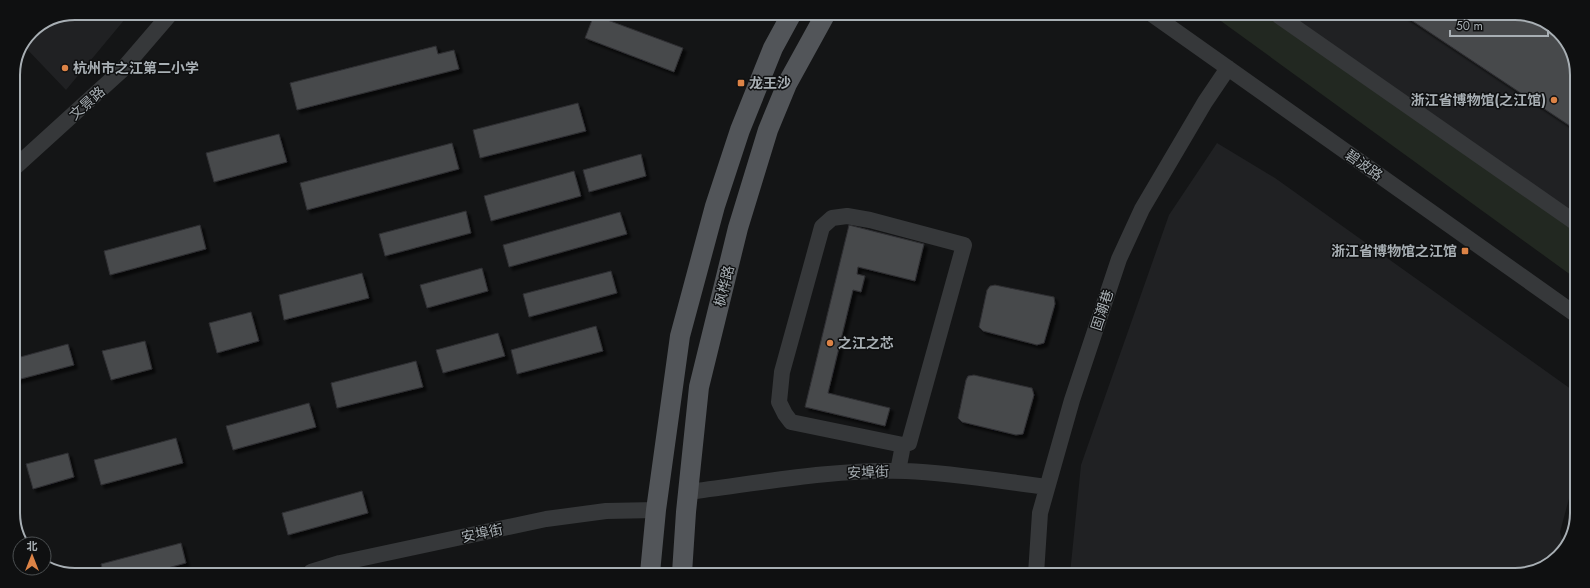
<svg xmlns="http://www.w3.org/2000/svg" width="1590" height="588" font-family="Jost,'Noto Sans SC',sans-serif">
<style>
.built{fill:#202123}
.green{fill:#222821}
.building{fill:#46484b;stroke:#2f2f32;filter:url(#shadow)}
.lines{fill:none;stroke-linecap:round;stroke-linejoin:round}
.minor{stroke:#36383a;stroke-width:16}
.major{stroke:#525559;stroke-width:20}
.poi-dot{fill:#dc8346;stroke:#0f1011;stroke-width:1.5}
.labels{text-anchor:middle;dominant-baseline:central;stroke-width:3;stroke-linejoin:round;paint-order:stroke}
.poi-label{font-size:14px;font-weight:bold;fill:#a8afb4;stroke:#0f1011;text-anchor:start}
.street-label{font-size:14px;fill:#a8afb4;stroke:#0f1011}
.rim{fill:none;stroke:#a8afb4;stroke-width:2}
</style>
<defs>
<filter id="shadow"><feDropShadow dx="3.5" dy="3.5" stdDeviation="1" flood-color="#0009"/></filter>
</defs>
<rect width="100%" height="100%" fill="#141516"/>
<!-- built -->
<path class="built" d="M 75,13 L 130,13 L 66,90 L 24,46 L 31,31 Z
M 1268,16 L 1535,16 L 1564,37 L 1577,71 L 1576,231 Z
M 1217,143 L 1275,178 L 1575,392 L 1574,480 L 1560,532 L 1564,547 L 1553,562 L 1515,575 L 1070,574 L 1081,465 L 1169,215 Z"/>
<!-- green -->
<path class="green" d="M 1214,16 L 1268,16 L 1576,231 L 1575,278 Z"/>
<!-- building -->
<path class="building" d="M 594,15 L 683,48 L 674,72 L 585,38 Z
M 1405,16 L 1535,16 L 1564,37 L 1577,71 L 1576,130 Z
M 436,46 L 438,54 L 454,50 L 459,69 L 297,110 L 290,83 Z
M 578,103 L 586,131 L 480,158 L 473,130 Z
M 279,134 L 287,162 L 214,182 L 206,153 Z
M 452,143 L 459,169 L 307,210 L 300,183 Z
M 641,154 L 646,176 L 589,192 L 583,170 Z
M 574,171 L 581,196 L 491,221 L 484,196 Z
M 466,211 L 471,233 L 385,256 L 379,234 Z
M 620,212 L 627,234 L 509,267 L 503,245 Z
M 200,225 L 206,249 L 110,275 L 104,251 Z
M 849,225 L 924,244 L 915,281 L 858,267 L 857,274 L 865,276 L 861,292 L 853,290 L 828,393 L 890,408 L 885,426 L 805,407 Z
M 482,268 L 488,291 L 427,308 L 420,285 Z
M 611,271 L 617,293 L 529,317 L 523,294 Z
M 362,273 L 369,298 L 284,320 L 279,295 Z
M 995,285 L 1054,297 L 1055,304 L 1044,343 L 1037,345 L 983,331 L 979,327 L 987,290 L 990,286 Z
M 251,312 L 259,341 L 217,353 L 209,323 Z
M 596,326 L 603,351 L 517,374 L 511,350 Z
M 498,333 L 505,356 L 443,373 L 436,350 Z
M 145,341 L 152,369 L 111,380 L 102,351 Z
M 68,344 L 74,365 L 13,381 L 13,359 Z
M 416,361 L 423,387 L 337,408 L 331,383 Z
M 974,375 L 1032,388 L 1034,395 L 1023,434 L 1016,435 L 962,422 L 958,418 L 966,380 L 968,376 Z
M 309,403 L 316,427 L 233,450 L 226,426 Z
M 176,438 L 183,463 L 101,485 L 94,460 Z
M 68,453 L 74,477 L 33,489 L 26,464 Z
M 362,491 L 368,513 L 288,535 L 282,513 Z
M 181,543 L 186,563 L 153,572 L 103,572 L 101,564 Z"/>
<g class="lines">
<!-- minor -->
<path class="minor" d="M 1153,15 L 1575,314
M 1279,16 L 1576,223
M 13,169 L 122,70 L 171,13
M 898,471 L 903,445 L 791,422 L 785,414 L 779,402 L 782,372 L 822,227 L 832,218 L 847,216 L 870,220 L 964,245 L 909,443 L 903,445
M 688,492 C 760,483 833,469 906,471 C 953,473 1000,481 1047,487
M 311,572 L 340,563 L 546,519 L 606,511 L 656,510
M 1036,574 L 1040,513 L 1072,400 L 1119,259 L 1142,209 L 1205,102 L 1228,68"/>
<!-- major -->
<path class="major" d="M 650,573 L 656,510 L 680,336 L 715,206 L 740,130 L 773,48 L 791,15
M 682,573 L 686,512 L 699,387 L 738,228 L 768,130 L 787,84 L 825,15"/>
</g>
<!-- markers -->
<g class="poi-dot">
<circle cx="65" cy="68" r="4"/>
<rect x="737" y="79" width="8" height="8" rx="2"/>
<circle cx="1554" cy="100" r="4"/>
<rect x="1461" y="247" width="8" height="8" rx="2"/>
<circle cx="830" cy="343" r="4"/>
</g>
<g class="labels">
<!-- poi labels -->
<g class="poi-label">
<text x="73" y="68">杭州市之江第二小学</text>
<text x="749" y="83">龙王沙</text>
<text x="1546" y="100" text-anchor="end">浙江省博物馆(之江馆)</text>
<text x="1457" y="251" text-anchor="end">浙江省博物馆之江馆</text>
<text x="838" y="343">之江之芯</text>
</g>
<!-- street labels -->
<g class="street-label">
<text transform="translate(87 103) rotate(-42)">文景路</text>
<text transform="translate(1364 165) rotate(35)">碧波路</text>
<text transform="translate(724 286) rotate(-76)">枫桦路</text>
<text transform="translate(1102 310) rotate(-72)">固潮巷</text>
<text transform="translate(868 472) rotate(-2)">安埠街</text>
<text transform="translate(482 533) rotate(-12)">安埠街</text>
</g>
</g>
<!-- crop -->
<path d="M0 0H1590V588H0ZM75 20H1515A55 55 0 0 1 1570 75V513A55 55 0 0 1 1515 568H75A55 55 0 0 1 20 513V75A55 55 0 0 1 75 20Z" fill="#0f1011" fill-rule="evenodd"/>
<path class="rim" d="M75 20H1515A55 55 0 0 1 1570 75V513A55 55 0 0 1 1515 568H75A55 55 0 0 1 20 513V75A55 55 0 0 1 75 20Z"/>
<!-- north arrow -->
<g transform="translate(32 556)"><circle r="19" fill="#0f1011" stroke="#4c5052"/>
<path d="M0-3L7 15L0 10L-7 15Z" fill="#dc8346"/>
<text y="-6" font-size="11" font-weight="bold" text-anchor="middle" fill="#a8afb4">北</text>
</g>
<!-- scale -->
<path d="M1450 30v6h98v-6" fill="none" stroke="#a8afb4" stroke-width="2"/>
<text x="1456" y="30" font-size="12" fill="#a8afb4" stroke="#0f1011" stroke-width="3" paint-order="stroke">50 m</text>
</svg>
